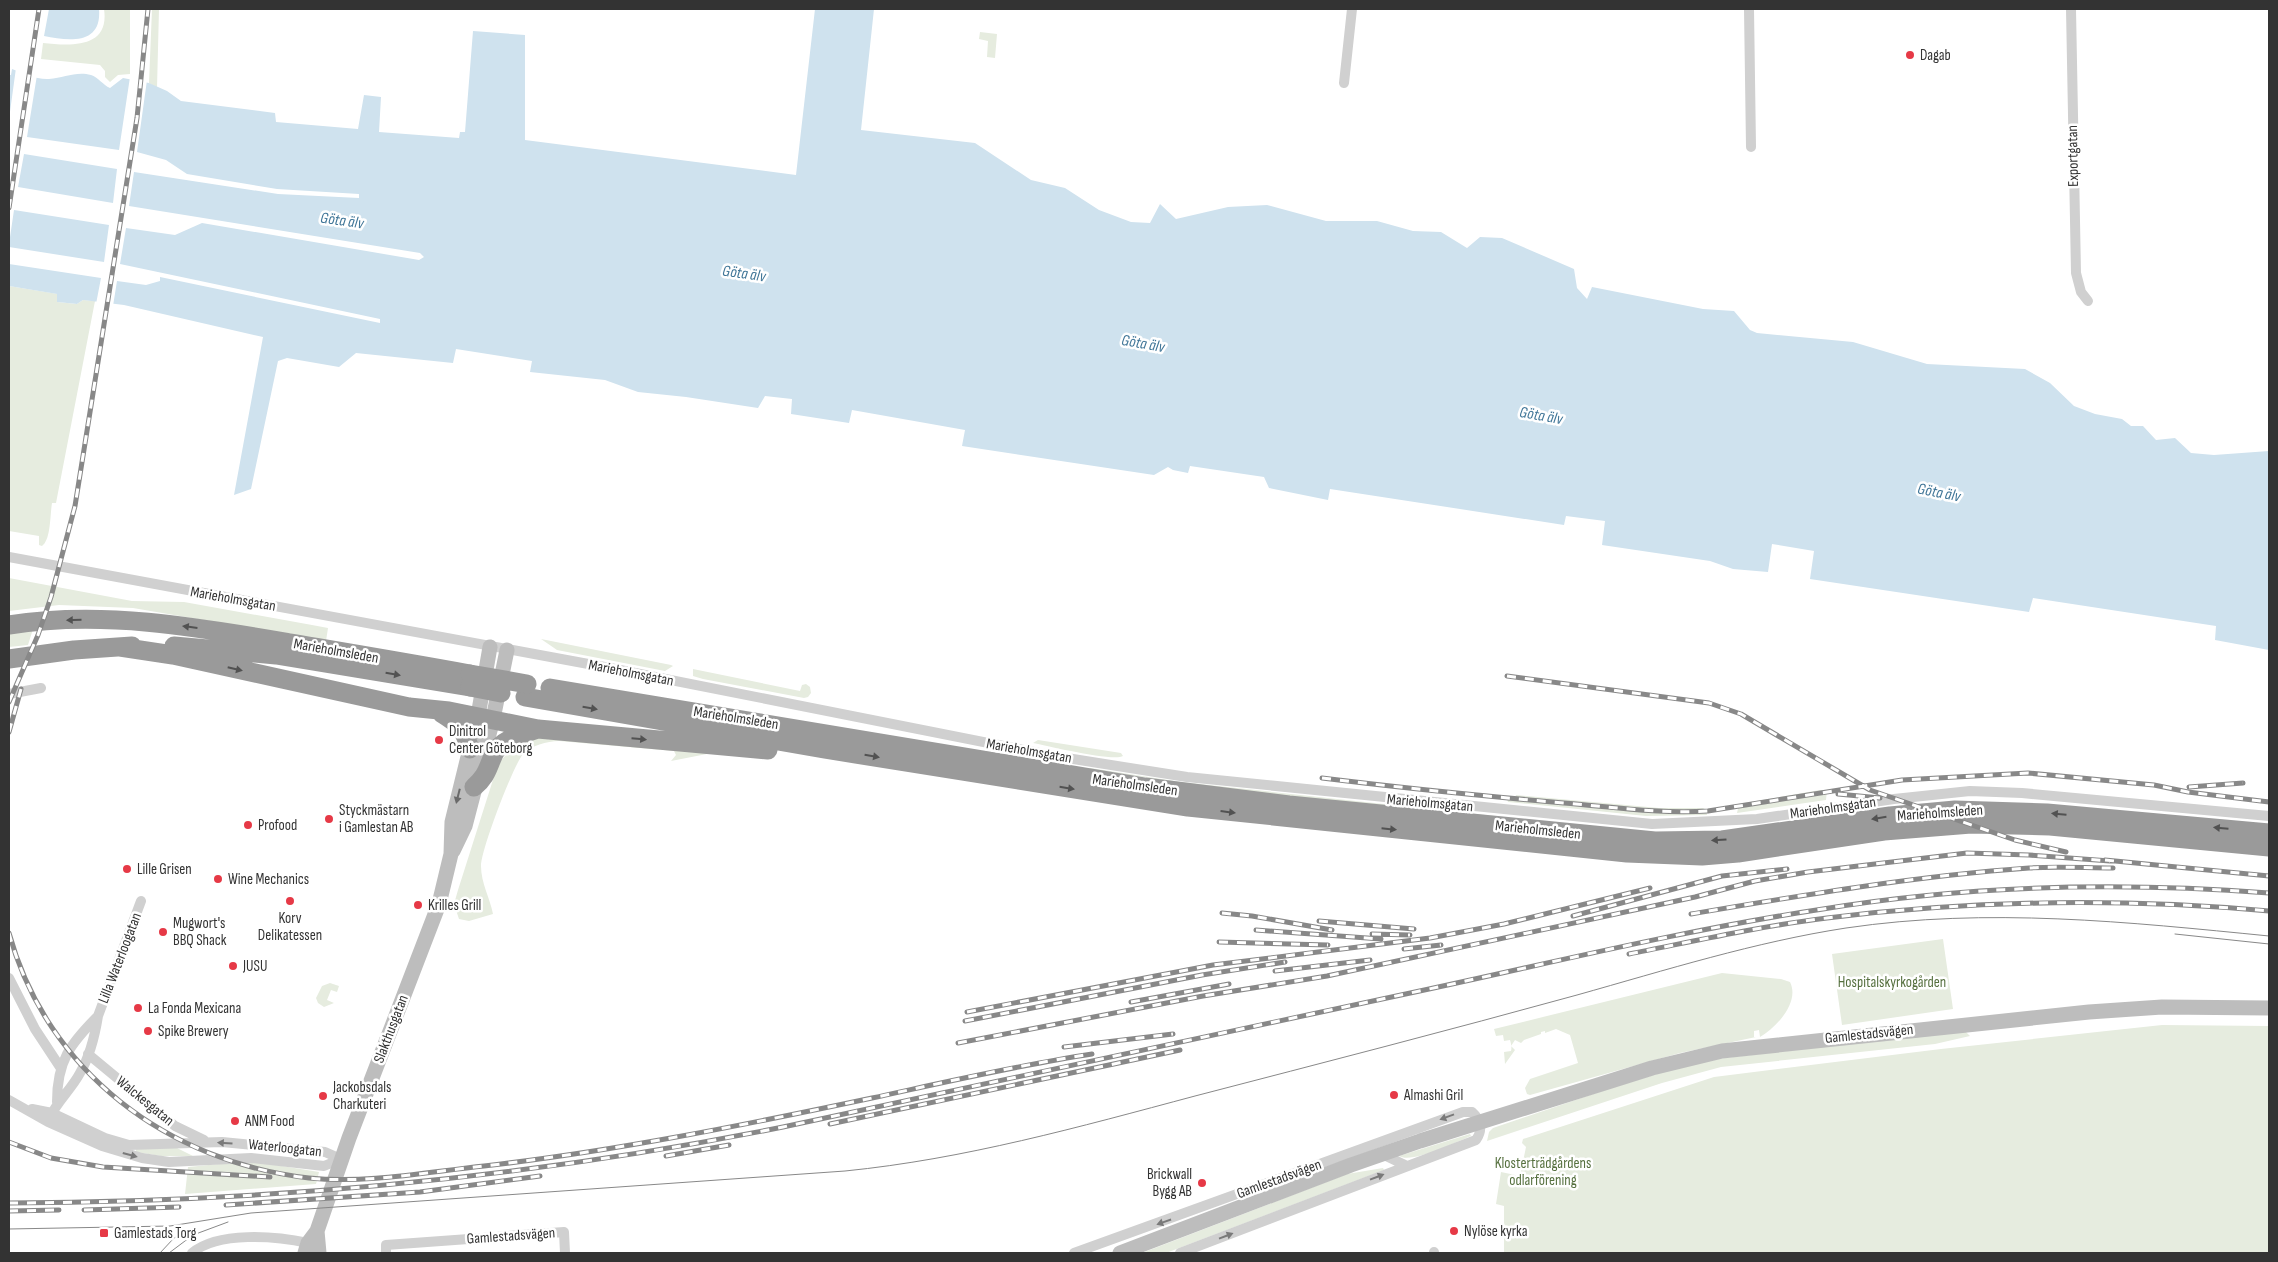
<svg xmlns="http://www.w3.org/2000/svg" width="2278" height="1262" font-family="'Sofia Sans Condensed',sans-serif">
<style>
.green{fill:#e6ecdf}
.water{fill:#cfe2ee}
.pier{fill:#fff;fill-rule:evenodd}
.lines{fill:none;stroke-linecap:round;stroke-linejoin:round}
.street{stroke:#d0d0d0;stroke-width:10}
.secondary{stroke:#bdbdbd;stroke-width:15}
.highway{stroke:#9a9a9a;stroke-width:19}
.tram{stroke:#888;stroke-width:1}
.rail-casing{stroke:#888;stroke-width:5}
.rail{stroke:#fff;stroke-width:3;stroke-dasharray:9;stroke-linecap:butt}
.highway-bridge{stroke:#9a9a9a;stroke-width:19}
.oneway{fill:#525252}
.oneway2{fill:#6a6a6a}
.oneway3{fill:#7a7a7a}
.poi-dot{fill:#e63946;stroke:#fff;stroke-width:2}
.labels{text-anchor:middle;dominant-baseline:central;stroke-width:5;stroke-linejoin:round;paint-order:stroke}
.poi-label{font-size:15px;fill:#333;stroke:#fff;text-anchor:start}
.street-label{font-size:15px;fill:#333;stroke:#fff}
.park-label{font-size:15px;fill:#56703f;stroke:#fff}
.water-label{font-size:16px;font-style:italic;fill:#3f7597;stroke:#fff}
</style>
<rect width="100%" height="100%" fill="#fff"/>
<!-- green -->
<path class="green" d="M 104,9 L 130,9 L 130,74 L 118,75 L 110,82 L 105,77 L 105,71 L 100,65 L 41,59 L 43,43 C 70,46 110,49 104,9 Z
M 152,9 L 159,9 L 157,88 L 149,83 Z
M 980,32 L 997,34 L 995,58 L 987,57 L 988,41 L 979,39 Z
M 9,286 L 58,294 L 57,302 L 77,304 L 83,300 L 95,301 L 56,503 L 52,503 C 50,514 51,540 42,546 L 39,545 L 39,536 L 9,531 Z
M 9,578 L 132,601 L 184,602 L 312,625 L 328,628 L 326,641 L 133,608 L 59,605 L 9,611 Z
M 33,629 L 28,645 L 9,647 L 9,633 Z
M 541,639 L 671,665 L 673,666 L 665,671 L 557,650 Z
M 693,669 L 800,691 L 802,685 L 806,684 L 810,687 L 811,693 L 808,697 L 804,698 L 703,679 L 693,676 Z
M 537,736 L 712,753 L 671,761 L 676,755 L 674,751 L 559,741 C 547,741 531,746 523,754 C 513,766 481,850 481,866 C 481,883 490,898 493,914 L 469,921 L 459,919 L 454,904 L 458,890 L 498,764 C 508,751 521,742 537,736 Z
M 1038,740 L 1121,753 L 1123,756 C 1114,762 1048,746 1033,743 Z
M 1090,768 L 1181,782 L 1513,818 L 1251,793 L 1089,769 Z
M 1820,790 L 1827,790 L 1826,800 L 1737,813 L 1739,804 Z
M 1516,795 L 1659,808 L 1703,808 L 1706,810 L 1707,815 L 1646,816 L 1508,802 L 1507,799 L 1515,798 Z
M 1943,939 L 1953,1009 L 1842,1025 L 1832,954 Z
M 1722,973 L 1781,979 L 1790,982 C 1800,1002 1777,1027 1760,1037 L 1759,1030 L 1754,1031 L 1754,1037 L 1756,1037 L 1680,1053 L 1530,1095 L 1527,1094 L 1525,1088 L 1530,1079 L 1578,1063 L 1570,1035 L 1556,1029 L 1545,1033 L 1545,1031 L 1541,1032 L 1541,1034 L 1524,1040 L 1521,1043 L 1515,1040 L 1511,1046 L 1515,1050 L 1505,1064 L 1504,1052 L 1511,1051 C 1512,1048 1511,1043 1510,1040 L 1504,1041 L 1503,1035 L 1496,1036 L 1494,1029 Z
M 330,983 L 339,986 L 337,992 L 331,990 L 327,1000 L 334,1003 L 324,1007 L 318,1003 L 316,998 L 322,986 Z
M 2162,1025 L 2269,1026 L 2269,1253 L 1504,1253 L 1504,1206 L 1496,1204 L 1501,1172 L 1520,1176 L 1526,1147 L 1522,1143 L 1523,1139 L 1714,1077 L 1941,1049 Z
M 1965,1031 L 1970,1036 L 1935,1044 L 1721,1067 L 1662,1083 L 1487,1141 L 1489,1132 L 1493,1128 L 1608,1089 L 1683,1066 L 1716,1059 Z
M 1470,1134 L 1471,1136 C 1456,1142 1412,1164 1399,1156 Z
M 175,1147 L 193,1156 L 161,1156 L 136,1152 L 136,1149 Z
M 251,1161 L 319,1172 L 316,1184 L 185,1194 L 188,1167 Z
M 1383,1168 L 1384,1170 L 1166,1253 L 1142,1253 L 1347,1174 Z"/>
<!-- water -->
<path class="water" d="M 49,9 L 99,9 C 102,45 69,41 44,36 Z
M 815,9 L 874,9 L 861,130 L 975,143 L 1031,180 L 1065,188 L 1099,210 L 1131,222 L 1150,223 L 1160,204 L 1176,219 L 1228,207 L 1267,205 L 1326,221 L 1377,221 L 1413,231 L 1441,232 L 1467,248 L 1480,237 L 1502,238 L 1574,269 L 1577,288 L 1587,299 L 1592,287 L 1703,309 L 1734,311 L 1750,330 L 1757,333 L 1853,342 L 1927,364 L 2025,369 L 2050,383 L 2074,406 L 2095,414 L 2122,419 L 2131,426 L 2143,426 L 2156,440 L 2175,438 L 2191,453 L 2214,455 L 2269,451 L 2269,650 L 2215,640 L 2216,626 L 2033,598 L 2029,612 L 1810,579 L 1814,551 L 1772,544 L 1768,572 L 1733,569 L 1710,561 L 1602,545 L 1605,521 L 1566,516 L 1564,525 L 1330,489 L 1328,500 L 1269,488 L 1264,477 L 1190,466 L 1188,473 L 1173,470 L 1168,467 L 1154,475 L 962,446 L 965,430 L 852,410 L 849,423 L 791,414 L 792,399 L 765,396 L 758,408 L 686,397 L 638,392 L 605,380 L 530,372 L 532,361 L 456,349 L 453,363 L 356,353 L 339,367 L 287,358 L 278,361 L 251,489 L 234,495 L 263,337 L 124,305 L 83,300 L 77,304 L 57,302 L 57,294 L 9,286 L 9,75 L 11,75 L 12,69 C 23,73 37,80 49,79 C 64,78 76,71 91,75 C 98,77 103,85 110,88 L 123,78 L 149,83 L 167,91 L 181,101 L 275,113 L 276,122 L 358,129 L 364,95 L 381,97 L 379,132 L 459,138 L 460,132 L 465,132 L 473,31 L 525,35 L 525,140 L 796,175 Z"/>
<!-- pier -->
<path class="pier" d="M 16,68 L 37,75 L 27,137 L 119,150 L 130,77 L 147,80 L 137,152 L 166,160 L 187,174 L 277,189 L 359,194 L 359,198 L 278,194 L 134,172 L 129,206 L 420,253 L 424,257 L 419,260 L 202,223 L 175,235 L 126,228 L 120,264 L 380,319 L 380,323 L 160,277 L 160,281 L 146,285 L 117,281 L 113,306 L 96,304 L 101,278 L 9,264 L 9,247 L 104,262 L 109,225 L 14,210 L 9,244 L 9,119 ZM 24,154 L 117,169 L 113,203 L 18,187 Z"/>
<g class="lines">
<!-- street -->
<path class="street" d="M 1749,9 L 1751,147
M 2071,9 L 2076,273 L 2081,292 L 2088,301
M 1344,83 L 1352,9
M 9,557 L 610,668 L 1054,756 L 1187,777 L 1652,824 L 1757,819 L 1894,799 L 1970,791 L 2022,793 L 2269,816
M 9,694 L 41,688
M 9,978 L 35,1029 L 60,1067
M 88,1054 L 175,1126 L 204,1140
M 9,1100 L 48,1122 L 102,1146 L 142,1158 L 169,1162 L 251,1158 L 324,1166 L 341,1159
M 57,1102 C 57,1061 70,1044 98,1016
M 32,1109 L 52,1113 L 105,1138 L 129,1145 L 222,1142 L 325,1152 L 341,1159
M 49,1119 C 57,1101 71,1090 80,1073 C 90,1056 95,1035 98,1016 L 141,901
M 1382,1154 L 1407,1166
M 192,1253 C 218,1231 276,1236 308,1243
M 386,1253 L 386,1245 L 564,1232 L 565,1253
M 1074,1253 L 1463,1112 L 1472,1112 C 1481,1120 1483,1130 1476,1140 L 1180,1253
M 1434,1253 L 1434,1252"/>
<!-- secondary -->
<path class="secondary" d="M 453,851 L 465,826 L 493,719 L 507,650
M 317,1231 L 319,1253
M 305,1253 L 308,1243 L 317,1231 L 349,1138 L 439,904 L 451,854 L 452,822 L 478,716 L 490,647
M 1120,1253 L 1351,1165 L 1420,1141 L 1652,1068 L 1722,1051 L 2089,1012 L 2162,1007 L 2269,1008"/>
<!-- highway -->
<path class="highway" d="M 9,625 C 102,610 198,627 291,643 C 350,653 410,663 470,674
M 174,646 L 276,655 L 470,687
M 120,647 L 173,655 L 409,707 L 449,711 L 538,729 L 768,750
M 9,659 L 74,650 L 132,646
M 550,688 L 1145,787 L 1289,805 L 1655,841 L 1722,840 L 1890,816 L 1955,810 L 2047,813 L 2269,833
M 525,697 L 824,749 L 1188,807 L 1627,853 L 1702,856 L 1738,853 L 1884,831 L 1971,824 L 2050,826 L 2269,847
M 441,713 C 460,725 463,727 470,749
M 474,787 C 487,776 487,769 494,754 C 501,739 523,734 538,729"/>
<!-- tram -->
<path class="tram" d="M 2175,934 L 2269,944
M 9,1229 L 170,1226 L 251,1213 L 845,1171 C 965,1159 1079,1127 1195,1096 C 1322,1063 1450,1030 1577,995 C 1666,970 1755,942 1846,928 C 1988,907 2128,922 2269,936
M 160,1253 L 174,1238 L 190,1230
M 169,1253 L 193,1235 L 228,1222"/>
<defs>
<path id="rail" d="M 9,208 L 39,9
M 1507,676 L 1709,703 L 1741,714 L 1870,790 L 2015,840 L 2066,852
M 9,702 L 38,635 L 51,597 L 75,506 L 137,118 L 148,9
M 9,732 L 21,689
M 1322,778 C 1403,788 1483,796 1564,803 C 1613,807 1659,814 1708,811 L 1902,780 L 2028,773 L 2154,785 L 2188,792 L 2269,802
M 2189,787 L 2243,783
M 1838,794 L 1880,798
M 2105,860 L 2269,876
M 1222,913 L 1252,916 L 1332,930
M 1691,914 C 1804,895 1915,876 2029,868 C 2057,866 2085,868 2113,868
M 1573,916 L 1722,876 L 1787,869
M 1319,921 L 1414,929
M 1256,930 L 1381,939
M 9,933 C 47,1072 168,1162 309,1178 C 367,1184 427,1172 484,1166 C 615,1151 744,1125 872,1098 C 946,1082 1019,1065 1092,1054
M 1372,934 L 1410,935
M 1219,942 L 1328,945
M 1404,949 L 1441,945
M 1629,954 C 1695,941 1761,926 1827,918 C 1974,900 2122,898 2269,911
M 1275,971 L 1370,960
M 1131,1002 L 1229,984
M 967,1012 L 1213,965 L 1430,938 L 1504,924 L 1650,888
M 965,1021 L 1202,975 L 1285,962
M 958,1043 L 1203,996 L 1327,976 L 1695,897 L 1755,881 L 1808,872 L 1967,853 L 2029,855 L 2110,861
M 1064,1047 L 1173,1034
M 830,1124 L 1180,1050
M 9,1142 L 51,1158 L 103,1167 L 270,1177
M 666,1156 L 729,1145
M 9,1203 C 269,1202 528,1178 783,1127 C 998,1081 1213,1035 1429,989 C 1559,961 1690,929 1823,909 C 1970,885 2121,882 2269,893
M 226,1205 L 420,1192 L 540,1176
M 84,1210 L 179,1207
M 9,1211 L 59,1210"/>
</defs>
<!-- rail casing -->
<use href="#rail" class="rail-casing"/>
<!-- rail -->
<use href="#rail" class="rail"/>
<!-- highway-bridge -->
<path class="highway-bridge" d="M 470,674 L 527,684
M 470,687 L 501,693"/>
</g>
<!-- one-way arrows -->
<defs><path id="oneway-solid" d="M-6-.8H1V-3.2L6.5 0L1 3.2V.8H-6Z" transform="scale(1.25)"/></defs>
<g class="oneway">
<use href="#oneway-solid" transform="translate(74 620) rotate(179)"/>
<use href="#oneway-solid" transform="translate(190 627) rotate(-173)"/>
<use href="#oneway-solid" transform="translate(235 669) rotate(13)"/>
<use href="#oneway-solid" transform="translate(393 674) rotate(10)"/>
<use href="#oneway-solid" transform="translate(590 708) rotate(10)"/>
<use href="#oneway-solid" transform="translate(639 739) rotate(5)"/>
<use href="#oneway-solid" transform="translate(872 756) rotate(10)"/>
<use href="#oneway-solid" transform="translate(1067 788) rotate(9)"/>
<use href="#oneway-solid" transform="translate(1228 812) rotate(7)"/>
<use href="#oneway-solid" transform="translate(2059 814) rotate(-175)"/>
<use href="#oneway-solid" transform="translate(1879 818) rotate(171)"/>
<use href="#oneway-solid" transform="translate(2221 828) rotate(-175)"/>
<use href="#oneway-solid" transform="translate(1389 829) rotate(6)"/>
<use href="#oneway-solid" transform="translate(1719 840) rotate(176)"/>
</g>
<use class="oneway2" href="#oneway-solid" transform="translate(458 796) rotate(104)"/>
<g class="oneway3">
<use href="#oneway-solid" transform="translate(1447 1117) rotate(160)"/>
<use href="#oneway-solid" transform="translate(225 1143) rotate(-176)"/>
<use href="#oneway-solid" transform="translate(130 1155) rotate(15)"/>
<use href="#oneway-solid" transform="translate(1377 1177) rotate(-21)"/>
<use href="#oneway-solid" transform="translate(1164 1222) rotate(161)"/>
<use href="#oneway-solid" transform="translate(1226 1236) rotate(-21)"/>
</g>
<!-- markers -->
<g class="poi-dot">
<circle cx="1910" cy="55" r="5"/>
<circle cx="439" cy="740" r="5"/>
<circle cx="329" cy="819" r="5"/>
<circle cx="248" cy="825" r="5"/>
<circle cx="127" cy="869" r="5"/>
<circle cx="218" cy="879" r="5"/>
<circle cx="290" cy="901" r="5"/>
<circle cx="418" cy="905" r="5"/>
<circle cx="163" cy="932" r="5"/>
<circle cx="233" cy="966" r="5"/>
<circle cx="138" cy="1008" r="5"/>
<circle cx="148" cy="1031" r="5"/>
<circle cx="1394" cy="1095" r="5"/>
<circle cx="323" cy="1096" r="5"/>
<circle cx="235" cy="1121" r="5"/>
<circle cx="1202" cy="1183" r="5"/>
<circle cx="1454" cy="1231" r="5"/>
<rect x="99" y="1228" width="10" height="10" rx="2.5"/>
</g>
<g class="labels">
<!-- poi labels -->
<g class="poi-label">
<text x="1920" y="55">Dagab</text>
<text x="449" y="731">Dinitrol<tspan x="449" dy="17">Center Göteborg</tspan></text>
<text x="339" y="810">Styckmästarn<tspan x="339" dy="17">i Gamlestan AB</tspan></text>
<text x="258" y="825">Profood</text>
<text x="137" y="869">Lille Grisen</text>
<text x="228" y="879">Wine Mechanics</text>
<text x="428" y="905">Krilles Grill</text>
<text x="290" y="918" text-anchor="middle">Korv<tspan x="290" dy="17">Delikatessen</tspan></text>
<text x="173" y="923">Mugwort's<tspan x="173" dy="17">BBQ Shack</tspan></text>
<text x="243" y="966">JUSU</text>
<text x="148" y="1008">La Fonda Mexicana</text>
<text x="158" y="1031">Spike Brewery</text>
<text x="333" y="1087">Jackobsdals<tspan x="333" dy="17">Charkuteri</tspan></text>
<text x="1404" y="1095">Almashi Gril</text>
<text x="245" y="1121">ANM Food</text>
<text x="1192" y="1174" text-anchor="end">Brickwall<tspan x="1192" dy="17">Bygg AB</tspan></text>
<text x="1464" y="1231">Nylöse kyrka</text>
<text x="114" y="1233">Gamlestads Torg</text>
</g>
<!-- street labels -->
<g class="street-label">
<text transform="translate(2073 156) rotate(-91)">Exportgatan</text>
<text transform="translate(233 599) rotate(10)">Marieholmsgatan</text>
<text transform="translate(336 651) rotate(10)">Marieholmsleden</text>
<text transform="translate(631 673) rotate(11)">Marieholmsgatan</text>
<text transform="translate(736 718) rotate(9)">Marieholmsleden</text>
<text transform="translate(1029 751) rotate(10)">Marieholmsgatan</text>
<text transform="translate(1135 785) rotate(8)">Marieholmsleden</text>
<text transform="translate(1430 803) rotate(5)">Marieholmsgatan</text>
<text transform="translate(1833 808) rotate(-8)">Marieholmsgatan</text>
<text transform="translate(1940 813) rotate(-4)">Marieholmsleden</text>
<text transform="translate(1538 830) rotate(6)">Marieholmsleden</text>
<text transform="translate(120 958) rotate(-69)">Lilla Waterloogatan</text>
<text transform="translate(391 1029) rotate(-69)">Slakthusgatan</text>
<text transform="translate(1869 1034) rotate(-6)">Gamlestadsvägen</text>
<text transform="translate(145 1101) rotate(39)">Walckesgatan</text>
<text transform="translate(285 1148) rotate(6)">Waterloogatan</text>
<text transform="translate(1279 1179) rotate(-20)">Gamlestadsvägen</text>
<text transform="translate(511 1236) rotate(-4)">Gamlestadsvägen</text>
</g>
<!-- park labels -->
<g class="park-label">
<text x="1892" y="982">Hospitalskyrkogården</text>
<text x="1543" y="1163">Klosterträdgårdens<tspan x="1543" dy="17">odlarförening</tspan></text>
</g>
<!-- water labels -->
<g class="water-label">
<text transform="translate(342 221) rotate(8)">Göta älv</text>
<text transform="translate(744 274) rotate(8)">Göta älv</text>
<text transform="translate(1143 344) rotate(10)">Göta älv</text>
<text transform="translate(1541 416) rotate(10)">Göta älv</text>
<text transform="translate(1939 493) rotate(11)">Göta älv</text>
</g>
</g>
<!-- border -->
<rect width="2278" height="1262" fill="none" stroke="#333333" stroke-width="20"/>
</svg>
